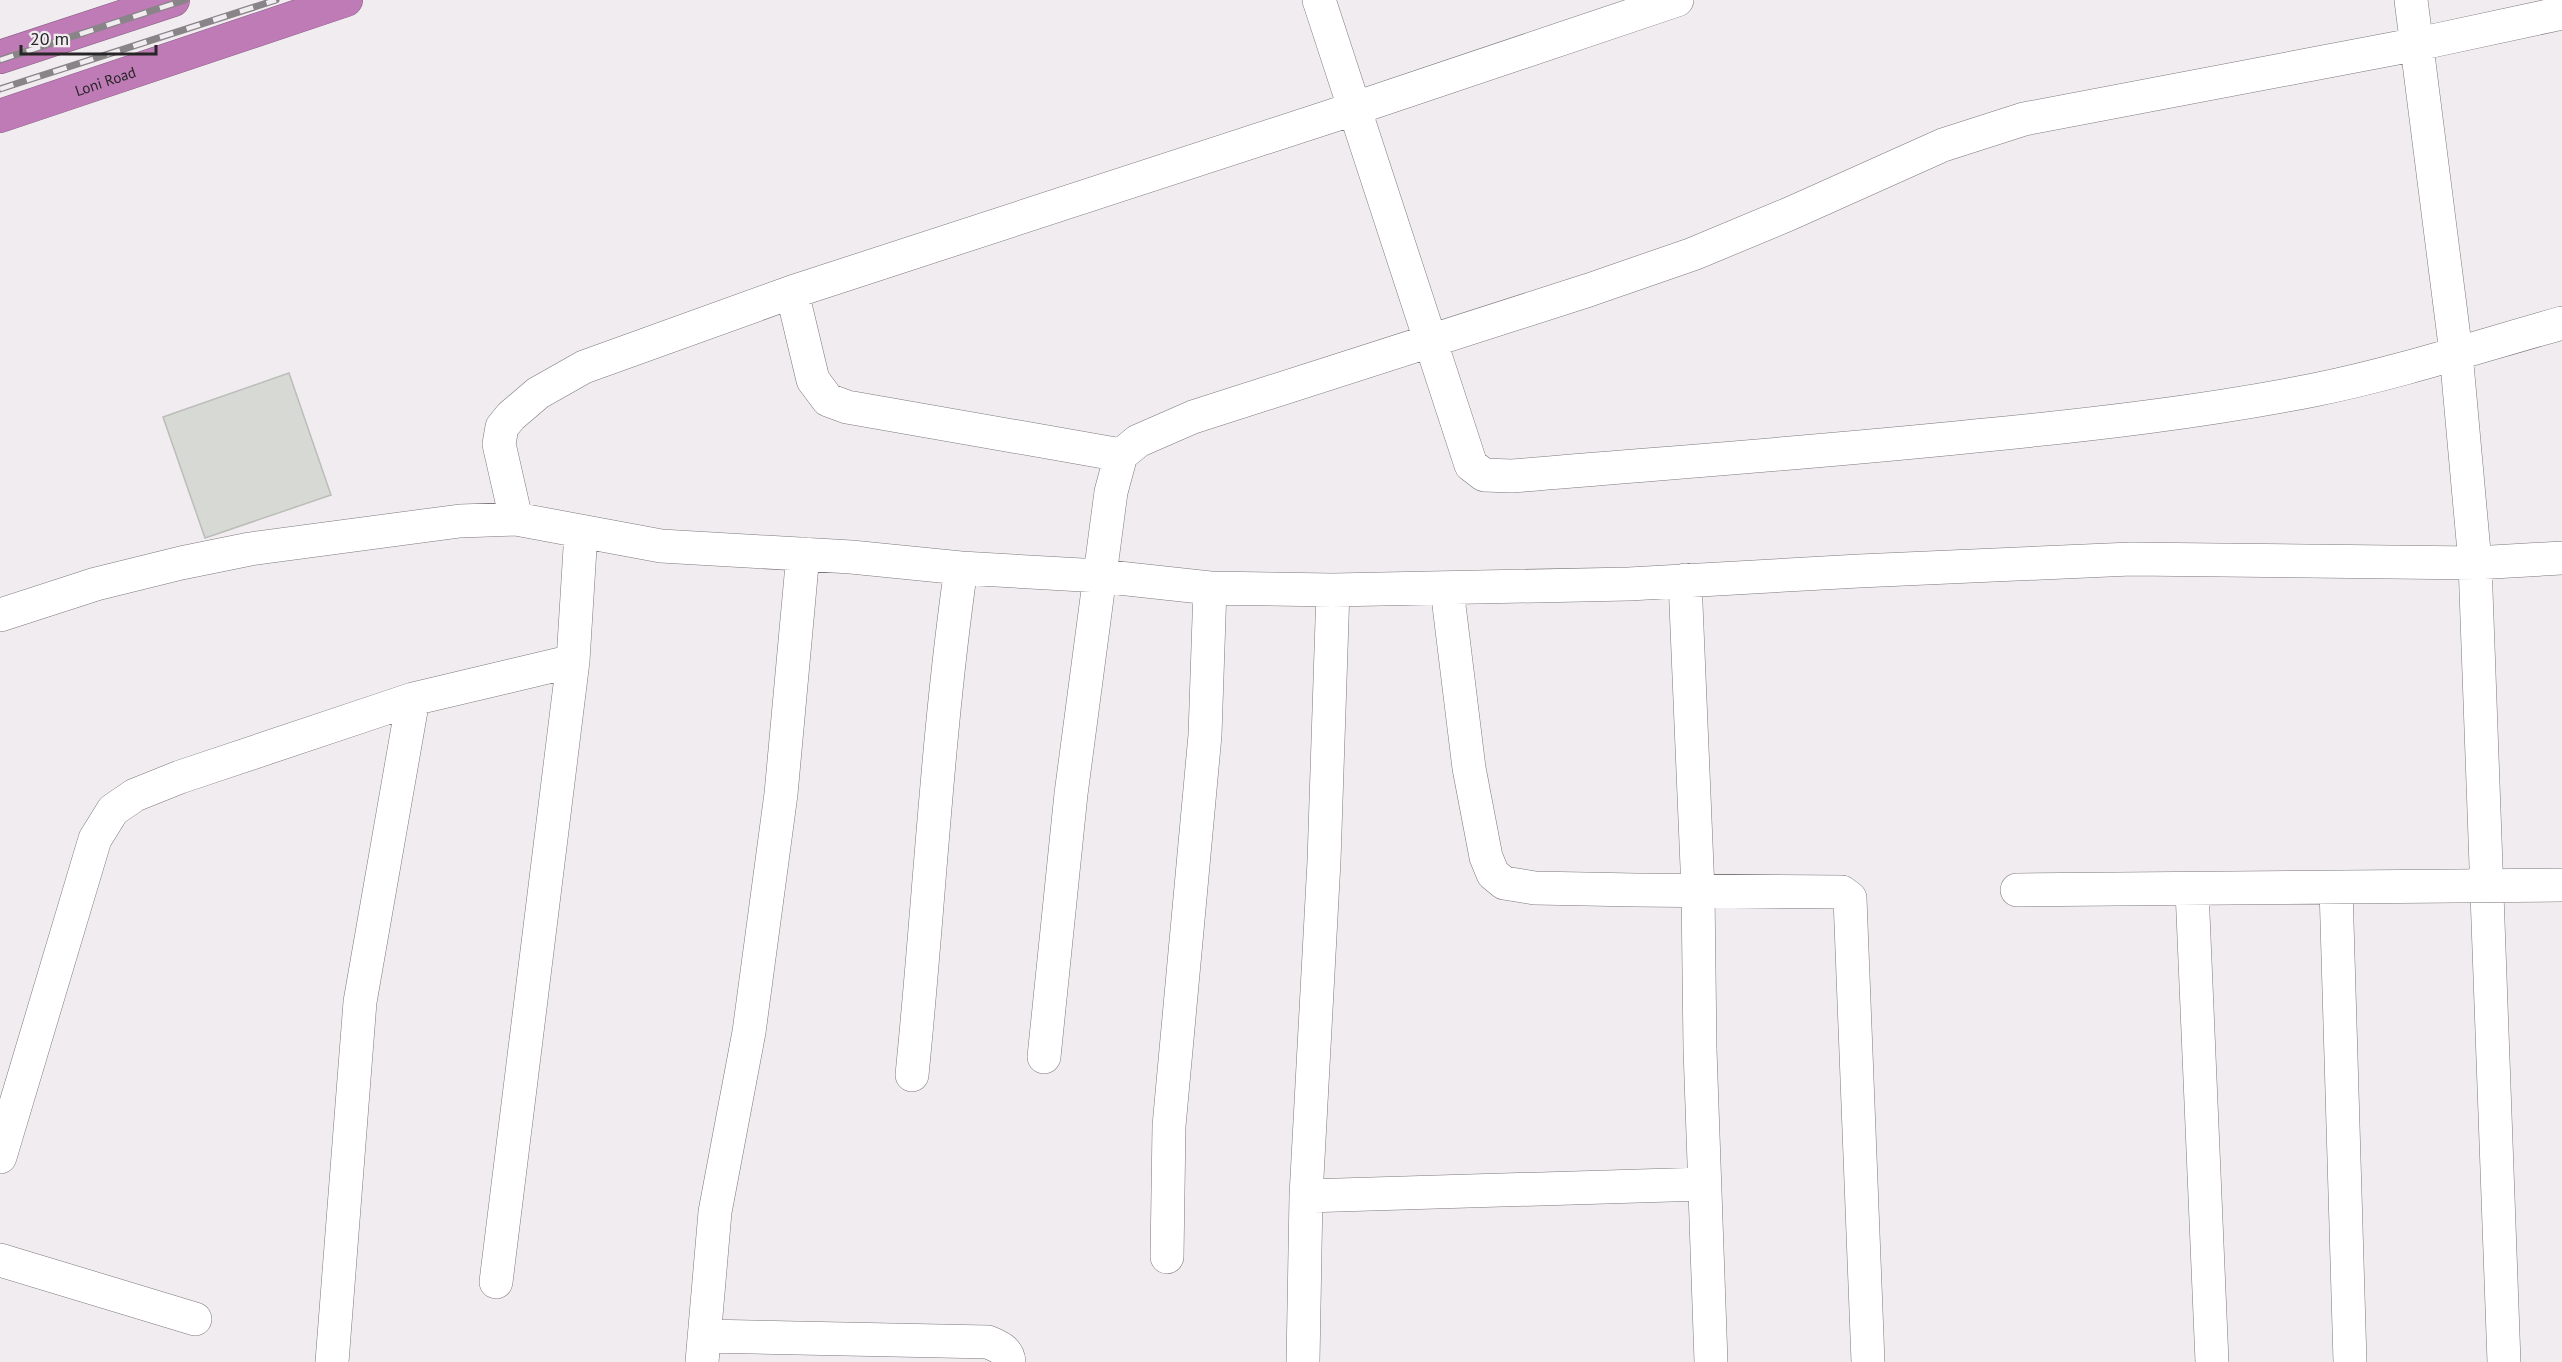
<svg xmlns="http://www.w3.org/2000/svg" width="2562" height="1362" font-family="'PT Sans',sans-serif">
<style>
.building{fill:#d7d9d4;stroke:#bbbdb8;stroke-width:1.5}
.lines{fill:none;stroke-linecap:round;stroke-linejoin:round}
.street-casing{stroke:#7d787c;stroke-width:34}
.highway-casing{stroke:#895d84;stroke-width:34}
.street{stroke:#fff;stroke-width:33}
.highway{stroke:#be7bb6;stroke-width:33}
.rail-casing{stroke:#888487;stroke-width:7}
.rail{stroke:#f1ecf0;stroke-width:4.5;stroke-dasharray:14;stroke-linecap:butt}
.labels{text-anchor:middle;dominant-baseline:central;stroke-width:5;stroke-linejoin:round;paint-order:stroke}
.street-label{font-size:15px;fill:#272526;stroke:#f1ecf0}
</style>
<rect width="100%" height="100%" fill="#f1ecf0"/>
<!-- building -->
<path class="building" d="M 289,373 L 331,495 L 205,538 L 163,417 Z"/>
<g class="lines">
<defs>
<path id="street" d="M 1319,0 L 1471,465 L 1484,475 L 1512,476 C 1666,463 1821,452 1975,436 C 2089,425 2202,412 2314,390 C 2398,373 2480,346 2562,323
M 2411,0 L 2456,353 L 2475,563 L 2504,1362
M 792,292 L 813,380 L 828,400 L 847,407 L 1121,455
M 516,519 L 499,444 L 502,427 L 511,416 L 538,393 L 584,367 L 792,292 L 1353,109 L 1677,0
M 1685,580 L 1698,891 L 1700,1049 L 1711,1362
M 1447,589 L 1469,768 L 1486,857 L 1493,874 L 1504,883 L 1535,888 L 1636,890 L 1842,892 L 1850,898 L 1868,1362
M 0,615 L 96,584 L 181,563 L 250,549 L 460,521 L 516,519 L 661,546 L 851,557 L 961,568 L 1100,576 L 1210,588 L 1333,590 L 1629,584 L 1859,571 L 2131,559 L 2475,563 L 2562,558
M 2336,888 L 2350,1362
M 2017,890 L 2562,885
M 2192,890 L 2212,1362
M 1044,1057 L 1071,794 L 1111,492 L 1121,455 L 1138,441 L 1193,417 L 1589,290 L 1693,254 L 1789,214 L 1943,145 L 2024,119 L 2418,44 L 2562,13
M 912,1075 C 929,906 937,736 961,568
M 0,1157 L 95,839 L 113,810 L 135,795 L 180,777 L 413,699 L 573,661 L 581,532
M 1306,1196 L 1704,1184
M 1167,1257 L 1169,1126 L 1205,735 L 1210,588
M 0,1260 L 195,1319
M 496,1282 L 573,661
M 706,1336 L 988,1342 C 998,1346 1008,1350 1009,1362
M 332,1362 L 360,1002 L 413,699
M 702,1362 L 715,1212 L 749,1032 L 781,794 L 803,554
M 1303,1362 L 1306,1196 L 1324,861 L 1333,590"/>
<g id="highway">
<path d="M 0,57 L 173,0"/>
<path id="s1" d="M 0,116 L 346,0"/>
</g>
</defs>
<!-- street casing -->
<use href="#street" class="street-casing"/>
<!-- highway casing -->
<use href="#highway" class="highway-casing"/>
<!-- street -->
<use href="#street" class="street"/>
<!-- highway -->
<use href="#highway" class="highway"/>
<defs>
<path id="rail" d="M 0,60 L 185,0
M 0,89 L 276,0"/>
</defs>
<!-- rail casing -->
<use href="#rail" class="rail-casing"/>
<!-- rail -->
<use href="#rail" class="rail"/>
</g>
<g class="labels">
<!-- street labels -->
<g class="street-label">
<text stroke="none"><textPath href="#s1" startOffset="111">Loni Road</textPath></text>
</g>
</g>
<!-- scale -->
<path d="M21 45v9h135v-9" fill="none" stroke="#272526" stroke-width="3"/>
<text x="30" y="45" font-size="18" fill="#272526" stroke="#f1ecf0" stroke-width="4.5" paint-order="stroke">20 m</text>
</svg>
